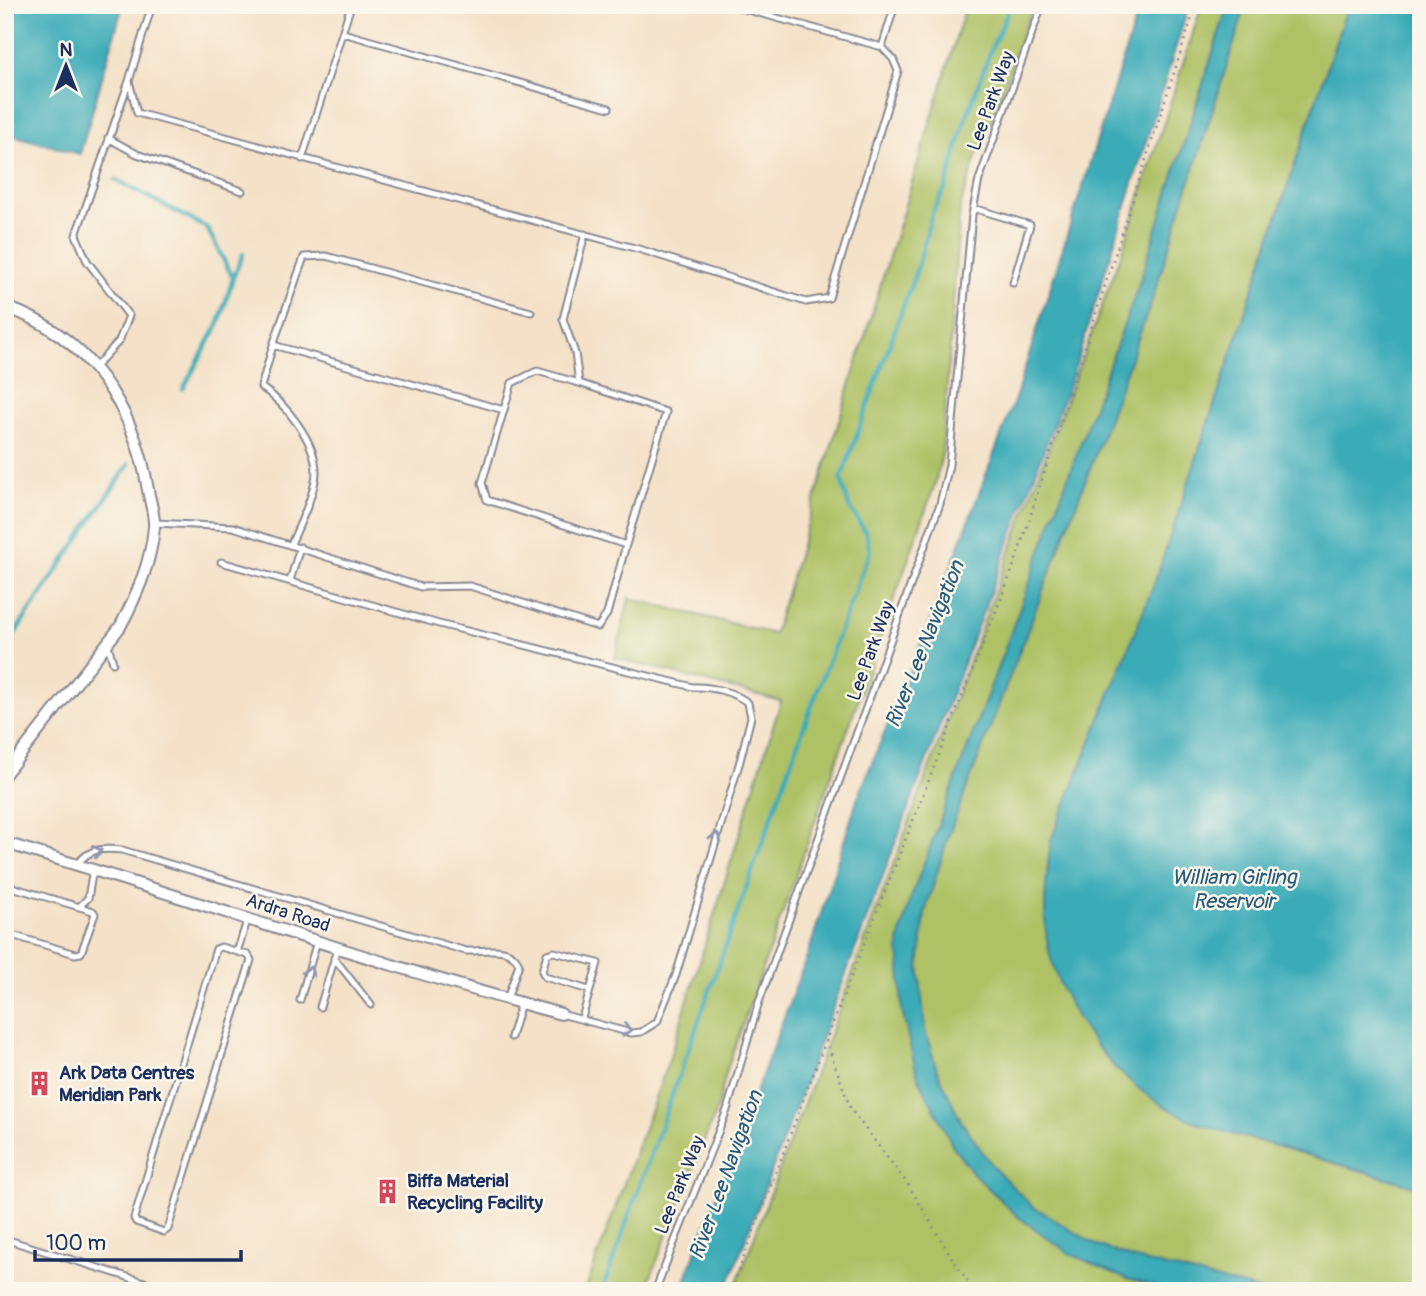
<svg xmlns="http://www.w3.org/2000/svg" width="1426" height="1296" font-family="Pangolin,sans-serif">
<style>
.green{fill:#aec165;stroke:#647862;stroke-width:2}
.water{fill:#3babb7;stroke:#2b6d8a;stroke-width:2}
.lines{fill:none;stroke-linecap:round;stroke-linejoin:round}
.stream{stroke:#3babb7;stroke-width:4.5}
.lane-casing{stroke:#888892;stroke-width:9}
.street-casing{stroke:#888892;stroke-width:14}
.path{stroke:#888892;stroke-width:2.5;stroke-dasharray:2 5;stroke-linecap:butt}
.lane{stroke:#fff;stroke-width:5}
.street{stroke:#fff;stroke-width:10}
.oneway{stroke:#8d97ae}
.labels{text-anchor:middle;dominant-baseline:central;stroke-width:5;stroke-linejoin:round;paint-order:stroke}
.street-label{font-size:19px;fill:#1b2f5e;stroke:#fbf7ec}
.poi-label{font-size:19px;font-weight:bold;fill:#1b2f5e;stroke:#fbf7ec;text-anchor:start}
.water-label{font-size:21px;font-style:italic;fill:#265a7d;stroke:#fbf7ec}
</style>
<rect width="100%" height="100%" fill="#fbf7ec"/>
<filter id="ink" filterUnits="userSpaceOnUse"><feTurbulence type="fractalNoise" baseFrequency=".0143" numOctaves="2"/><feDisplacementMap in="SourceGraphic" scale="14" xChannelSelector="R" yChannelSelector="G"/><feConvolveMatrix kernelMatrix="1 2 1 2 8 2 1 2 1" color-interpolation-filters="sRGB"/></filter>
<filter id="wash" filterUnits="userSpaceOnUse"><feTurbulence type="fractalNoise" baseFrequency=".00686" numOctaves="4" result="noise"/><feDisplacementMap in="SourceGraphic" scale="28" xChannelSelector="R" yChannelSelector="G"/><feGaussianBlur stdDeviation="1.57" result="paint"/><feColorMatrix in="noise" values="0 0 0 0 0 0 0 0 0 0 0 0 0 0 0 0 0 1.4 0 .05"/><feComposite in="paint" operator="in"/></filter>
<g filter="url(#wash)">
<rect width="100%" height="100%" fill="#f4e1c7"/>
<!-- green -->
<path class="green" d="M 992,5 L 1033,5 L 1000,99 L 976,157 L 960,208 L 942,454 L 935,484 L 727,1069 L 718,1106 L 645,1291 L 585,1291 L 670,1057 L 781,701 L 615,658 L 629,598 L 774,634 L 965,9 Z
M 1202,5 L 1228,5 L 1138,287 L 1010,635 L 909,903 L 899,941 L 953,1146 L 1127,1279 L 1174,1291 L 734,1291 L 1123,249 Z
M 1246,5 L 1348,5 L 1155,582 L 1051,840 L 1088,1034 L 1115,1069 L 1200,1124 L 1421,1188 L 1421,1291 L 1263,1291 L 1131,1258 L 1094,1244 L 1031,1205 L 993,1167 L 961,1121 L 938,1073 L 925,1031 L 919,966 L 925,912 L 949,834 L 1099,445 L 1151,303 Z"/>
<!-- water -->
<path class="water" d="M 5,5 L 123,5 L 80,154 L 5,133 Z
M 1140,5 L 1189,5 L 1074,371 L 726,1291 L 681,1291 L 809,951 L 858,797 L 937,604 L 1016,396 Z
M 1228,5 L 1246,5 L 1151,303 L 1099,445 L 949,834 L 925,912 L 919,966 L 925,1031 L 938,1073 L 961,1121 L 993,1167 L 1031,1205 L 1094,1244 L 1131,1258 L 1263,1291 L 1174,1291 L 1127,1279 L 1070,1254 L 1017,1216 L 973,1173 L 953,1146 L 917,1075 L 902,1011 L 899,941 L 909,903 L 1010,635 L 1138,287 Z
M 1348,5 L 1421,5 L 1421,1188 C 1371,1173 1322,1159 1273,1145 C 1249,1138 1224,1133 1201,1124 C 1131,1098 1074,1033 1052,962 C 1040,925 1046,878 1051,840 L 1155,582 Z"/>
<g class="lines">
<!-- stream -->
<path class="stream" d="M 116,180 L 207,228 L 233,278 L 219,323 L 183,389
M 233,278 L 243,254
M 5,667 L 7,650 L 17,630 L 129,464
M 602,1291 L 803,729 L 870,551 L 866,533 L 849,506 L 841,479 L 919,263 L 932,213 L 946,187 L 965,121 L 992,47 L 1011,5"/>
</g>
</g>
<g filter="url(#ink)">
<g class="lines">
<defs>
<path id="lane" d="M 152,5 L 129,81 L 137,113 L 642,250 L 806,302 L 829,298 L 898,71 L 893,59 L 882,47 L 730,5
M 343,33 L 609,108
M 882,47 L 895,5
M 108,138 L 137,154 L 242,191
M 302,159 L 351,5
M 973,208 L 1030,225 L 1013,283
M 273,345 L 261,387 C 285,403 316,441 316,472 C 316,491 299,526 291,544
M 5,365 L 8,366
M 95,367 L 119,341 L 129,316 L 87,261 L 76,235 L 129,81
M 579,383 L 666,412 L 626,545
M 504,410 L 273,345 L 304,257 L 326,256 L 531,312
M 155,523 L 233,527 L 421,587 L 470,586 L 598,627 L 607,614 L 626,545 L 487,500 L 482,483 L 512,383 L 537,371 L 579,383 L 575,353 L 563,319 L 585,234
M 221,562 L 439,624 L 693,687 C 710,686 735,692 748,703 L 751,717 L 740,761 L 676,975 L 657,1022 L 641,1032 L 631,1033 L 561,1014
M 290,581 L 300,547
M 108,645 L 113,663
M 76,865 C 90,848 101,848 122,850 L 466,951 C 484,952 510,943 519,964 L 507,999
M 5,885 L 93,911 L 95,914 L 81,953 L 75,954 L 5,933
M 79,907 L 88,898 L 93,869
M 221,947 L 248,955 L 251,960 L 168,1229 L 164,1232 L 136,1222 L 134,1218 L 216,949 Z
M 237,952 L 248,918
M 334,958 L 371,1005
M 300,1000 L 317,941
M 320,1007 L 338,947
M 582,1018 L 598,963 L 554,952 L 547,954 L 542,971 L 545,977 L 589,990
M 511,1037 L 521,1003
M 5,1239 L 173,1291
M 655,1291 L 727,1110 L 759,1002 L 940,504 L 949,465 L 972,215 L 979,180 L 1042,5"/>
<path id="street" d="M 5,307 C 87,334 135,408 148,490 C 150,502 155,515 154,527 C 151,563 137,595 120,627 L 5,774
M 5,843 C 191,898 374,964 561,1014"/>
</defs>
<!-- lane casing -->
<use href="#lane" class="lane-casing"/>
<!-- street casing -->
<use href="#street" class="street-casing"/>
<!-- path -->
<path class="path" d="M 826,1040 L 851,1110 L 907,1183 L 957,1266 L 975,1291
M 731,1291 L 826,1040 L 1015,563 L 1196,5"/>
<!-- lane -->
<use href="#lane" class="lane"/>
<!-- street -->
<use href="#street" class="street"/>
</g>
<!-- one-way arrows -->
<defs><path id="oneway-chevron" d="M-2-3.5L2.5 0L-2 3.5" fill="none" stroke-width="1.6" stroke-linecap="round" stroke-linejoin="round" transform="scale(1.75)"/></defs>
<g class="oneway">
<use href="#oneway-chevron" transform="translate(716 837) rotate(-73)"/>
<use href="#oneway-chevron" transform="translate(97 851) rotate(-15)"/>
<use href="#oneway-chevron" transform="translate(309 971) rotate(-73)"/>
<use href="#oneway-chevron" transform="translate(627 1030) rotate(10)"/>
</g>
</g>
<!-- icons -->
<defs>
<symbol id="building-bare" viewBox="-9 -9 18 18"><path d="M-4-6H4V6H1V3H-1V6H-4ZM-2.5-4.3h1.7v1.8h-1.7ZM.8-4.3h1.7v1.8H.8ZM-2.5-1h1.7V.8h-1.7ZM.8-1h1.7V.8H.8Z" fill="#d1495b" stroke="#fbf7ec" stroke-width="2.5" paint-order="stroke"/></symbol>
</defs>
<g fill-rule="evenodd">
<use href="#building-bare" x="22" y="1066" width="35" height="35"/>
<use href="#building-bare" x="370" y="1174" width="35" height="35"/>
</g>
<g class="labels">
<!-- street labels -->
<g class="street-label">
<text transform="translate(991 101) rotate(-70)">Lee Park Way</text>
<text transform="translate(871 651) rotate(-70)">Lee Park Way</text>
<text transform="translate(288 913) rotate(18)">Ardra Road</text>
<text transform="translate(680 1185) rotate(-68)">Lee Park Way</text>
</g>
<!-- poi labels -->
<g class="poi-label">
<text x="59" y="1073">Ark Data Centres<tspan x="59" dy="22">Meridian Park</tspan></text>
<text x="407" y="1181">Biffa Material<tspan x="407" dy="22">Recycling Facility</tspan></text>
</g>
<!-- water labels -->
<g class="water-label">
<text transform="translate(925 644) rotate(-68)">River Lee Navigation</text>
<text x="1234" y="877">William Girling<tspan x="1234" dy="24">Reservoir</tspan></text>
<text transform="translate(726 1175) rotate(-70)">River Lee Navigation</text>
</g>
</g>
<!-- margin -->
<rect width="1426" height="1296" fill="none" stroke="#fbf7ec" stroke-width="28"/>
<!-- north arrow -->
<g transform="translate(66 66)" stroke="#fbf7ec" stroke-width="5" paint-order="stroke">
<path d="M0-5L12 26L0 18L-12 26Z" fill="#1b2f5e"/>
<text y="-10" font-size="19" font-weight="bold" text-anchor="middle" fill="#1b2f5e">N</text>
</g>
<!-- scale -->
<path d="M35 1250v10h206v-10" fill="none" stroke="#1b2f5e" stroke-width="3.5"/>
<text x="46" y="1250" font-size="21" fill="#1b2f5e" stroke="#fbf7ec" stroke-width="5" paint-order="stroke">100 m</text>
</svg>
